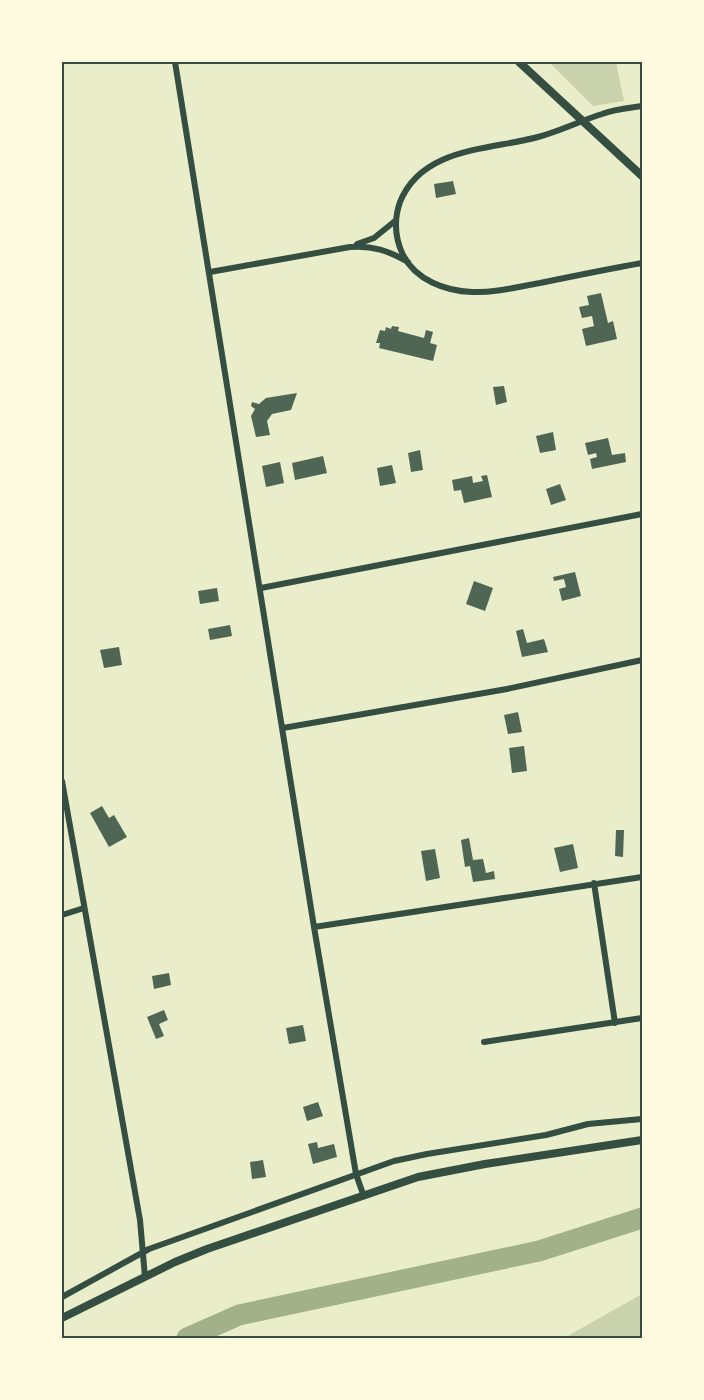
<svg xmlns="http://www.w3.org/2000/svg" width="704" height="1400" font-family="'PT Sans Narrow',sans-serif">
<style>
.green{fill:#cad2ad}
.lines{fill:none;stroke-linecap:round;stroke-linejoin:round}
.river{stroke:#a3b18a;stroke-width:21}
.building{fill:#4f6655}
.minor{stroke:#344e41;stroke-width:6}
.tertiary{stroke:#344e41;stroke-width:8}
.neatline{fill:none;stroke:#344e41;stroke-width:2}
</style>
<rect width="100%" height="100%" fill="#e9edc9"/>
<!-- green -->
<path class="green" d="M 549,62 L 616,62 L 624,101 L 593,106 Z
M 642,1294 L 642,1338 L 564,1338 Z"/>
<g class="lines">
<!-- river -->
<path class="river" d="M 187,1338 L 239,1315 L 539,1251 L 642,1218"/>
</g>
<!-- building -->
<path class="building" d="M 453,181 L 456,194 L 436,198 L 434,184 Z
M 601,293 L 608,323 L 613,321 L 617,339 L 586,346 L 582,329 L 594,326 L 592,316 L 582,318 L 579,307 L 589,305 L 587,296 Z
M 392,326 L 399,327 L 398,331 L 424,338 L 426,330 L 433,332 L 430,343 L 437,345 L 433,361 L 379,348 L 380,343 L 376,343 L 380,330 L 385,331 L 386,327 L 391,329 Z
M 504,386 L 507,402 L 496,405 L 493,387 Z
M 297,393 L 291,410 L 272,414 L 267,421 L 270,435 L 256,437 L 251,416 L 255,409 L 251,406 L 252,402 L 259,404 L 266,398 Z
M 553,432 L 556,450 L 540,453 L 536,436 Z
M 608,438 L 612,455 L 625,453 L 626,462 L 592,469 L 590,459 L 597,457 L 596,453 L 588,455 L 585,443 Z
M 420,450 L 423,470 L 411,472 L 408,453 Z
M 323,456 L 327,473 L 295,480 L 292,463 Z
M 280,462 L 284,483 L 266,487 L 262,466 Z
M 392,465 L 396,483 L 380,486 L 377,468 Z
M 487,475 L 492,497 L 464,503 L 461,490 L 454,491 L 452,480 L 472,476 L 473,483 L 483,481 L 481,476 Z
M 560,484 L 566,500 L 551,505 L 546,489 Z
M 575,572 L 581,596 L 562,601 L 559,589 L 566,587 L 564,579 L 554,581 L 553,577 Z
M 474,581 L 493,588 L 485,611 L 466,604 Z
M 217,588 L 219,601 L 200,604 L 198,591 Z
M 230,625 L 232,636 L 210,640 L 208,629 Z
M 523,629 L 527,643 L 544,639 L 548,652 L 522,657 L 516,631 Z
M 119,647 L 122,665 L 104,668 L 100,650 Z
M 518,712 L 522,732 L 508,734 L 504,715 Z
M 524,746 L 527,771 L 512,773 L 509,748 Z
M 102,806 L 109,818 L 114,815 L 127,837 L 109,847 L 90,813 Z
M 616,830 L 624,830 L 623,857 L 615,856 Z
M 469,838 L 473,860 L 483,859 L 486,873 L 494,871 L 495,879 L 473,882 L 470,866 L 465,867 L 461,840 Z
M 573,844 L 578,868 L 560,872 L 554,848 Z
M 435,849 L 440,878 L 426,881 L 421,851 Z
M 169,973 L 171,985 L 154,989 L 152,976 Z
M 164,1010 L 168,1020 L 159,1024 L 164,1036 L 156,1039 L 147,1017 Z
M 303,1025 L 306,1041 L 289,1044 L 286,1028 Z
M 318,1102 L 323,1116 L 307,1121 L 303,1107 Z
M 317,1142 L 318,1148 L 334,1144 L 337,1157 L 313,1164 L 308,1144 Z
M 263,1160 L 266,1177 L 252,1179 L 250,1162 Z"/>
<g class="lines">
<!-- minor -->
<path class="minor" d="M 175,62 L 314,927 L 356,1174 L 363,1194
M 642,106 C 629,108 615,109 602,114 C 580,121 560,131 538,137 C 490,150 422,147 400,202 C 394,219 395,238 403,255 C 416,280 445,291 472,292 C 495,293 517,287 540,283 C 574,276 608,269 642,263
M 357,244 L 374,238 L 395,221
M 210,272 L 350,247 C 372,245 389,251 408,262
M 261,588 L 642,514
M 283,728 L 507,689 L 642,660
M 62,781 L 140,1220 L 145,1277
M 594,883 L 615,1023
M 62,915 L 84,908
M 314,927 L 642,877
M 484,1042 L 642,1018
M 62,1297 L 149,1249 L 394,1161 L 427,1154 L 546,1135 L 588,1124 L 642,1119"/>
<!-- tertiary -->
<path class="tertiary" d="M 519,62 L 642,176
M 62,1318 L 175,1262 L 207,1249 L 418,1177 L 485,1164 L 642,1140"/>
</g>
<!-- border -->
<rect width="704" height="1400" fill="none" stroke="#fefae0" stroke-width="126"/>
<rect x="63" y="63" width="578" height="1274" class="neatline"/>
</svg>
